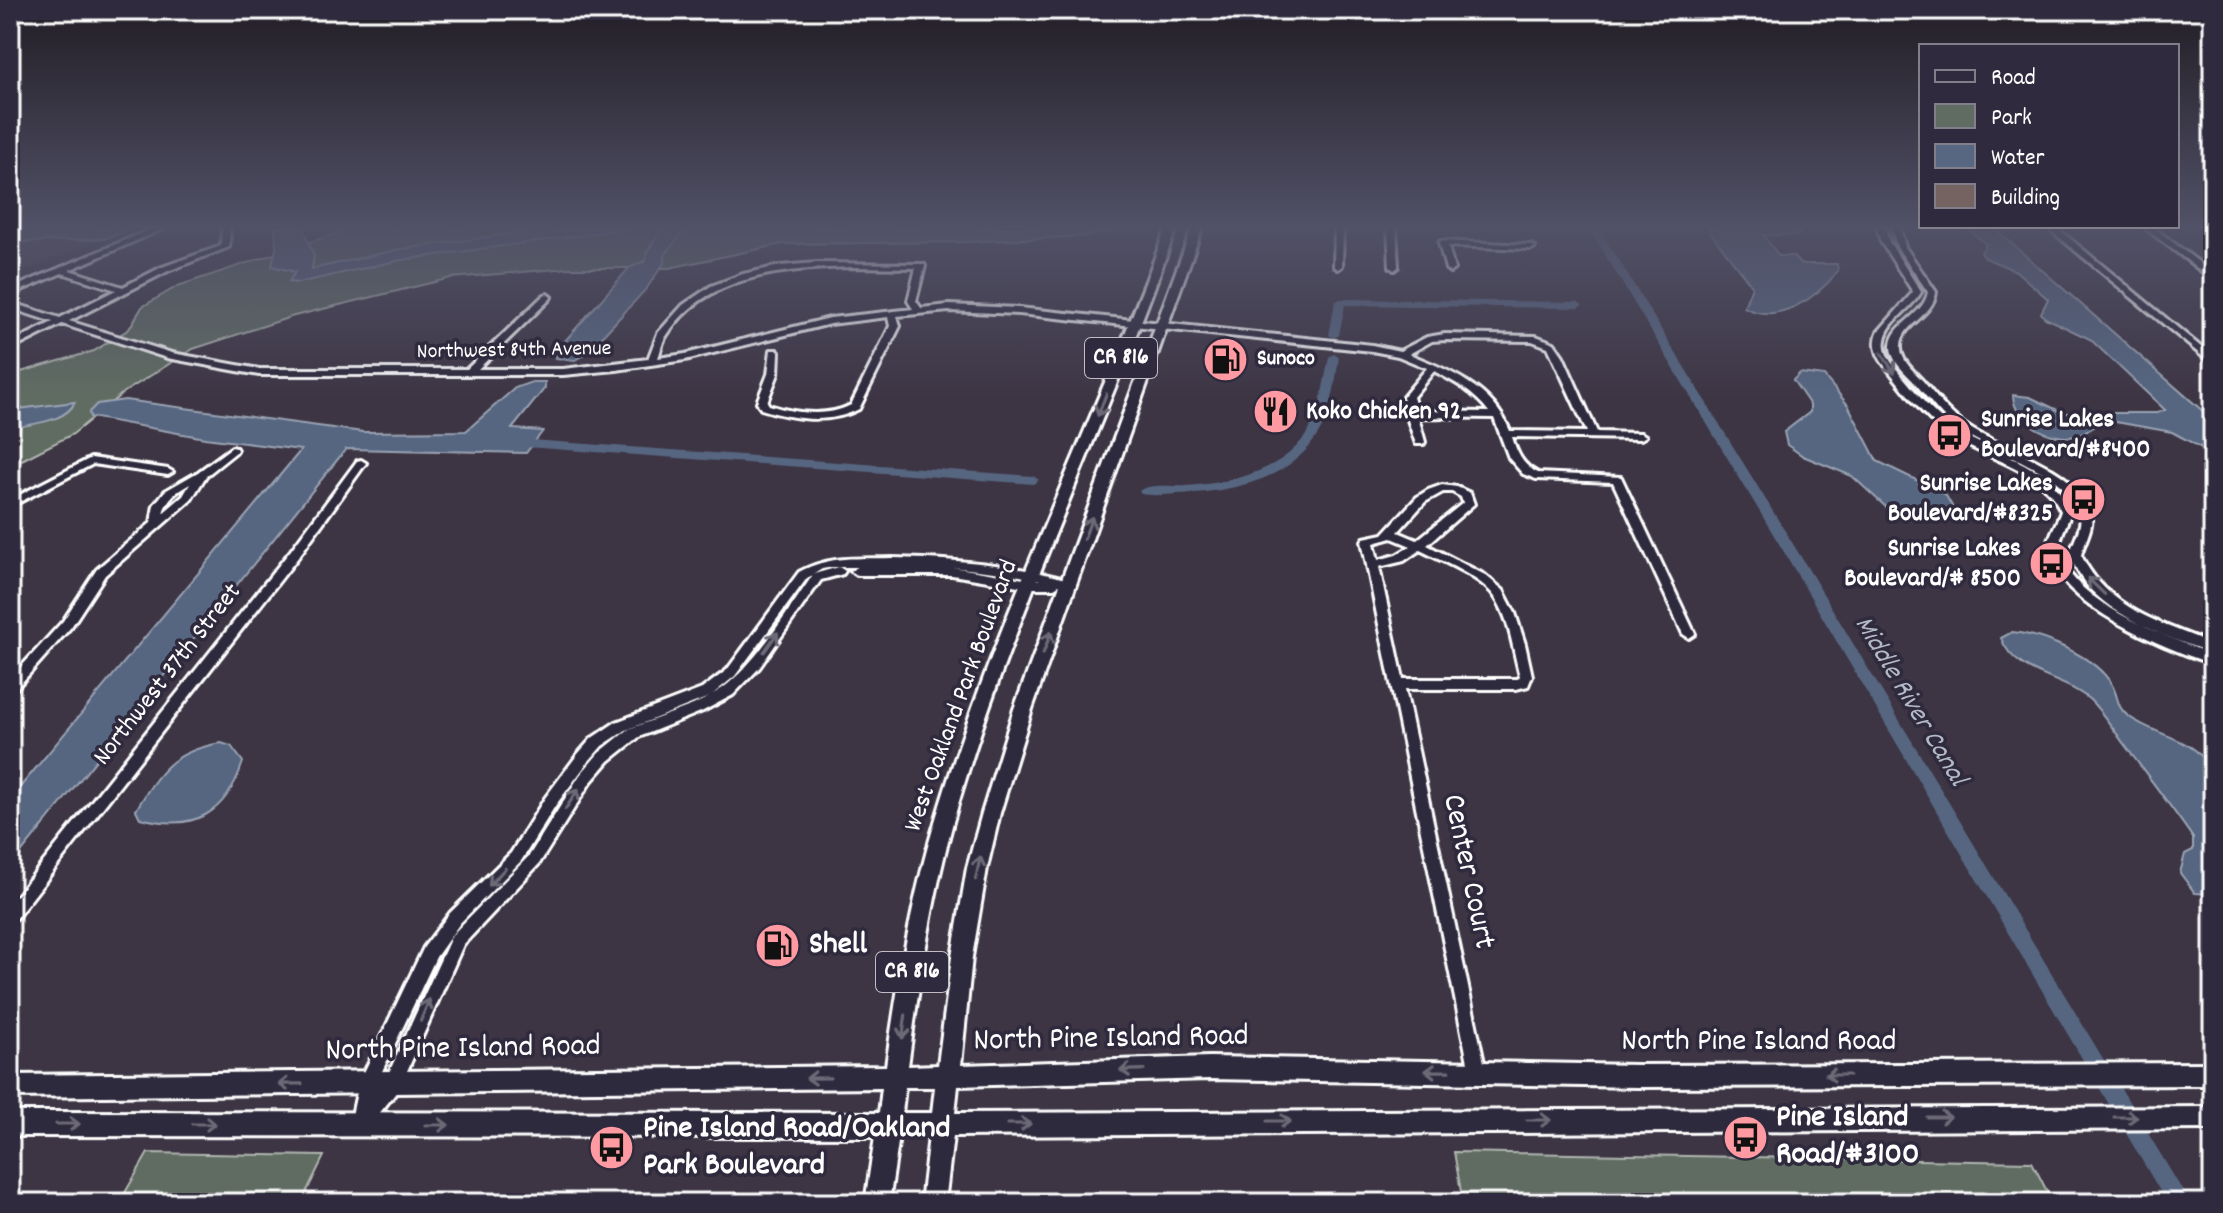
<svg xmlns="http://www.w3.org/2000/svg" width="2223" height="1213" font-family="Dekko,sans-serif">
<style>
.built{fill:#4e434d}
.green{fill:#606c62;stroke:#b0b6b0;stroke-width:2}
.water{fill:#576681;stroke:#9aa3b3;stroke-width:2}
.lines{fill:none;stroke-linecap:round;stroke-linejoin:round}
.canal{fill:#576681;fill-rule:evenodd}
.building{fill:#746361;stroke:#fff;stroke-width:2}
.minor-casing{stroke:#fff;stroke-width:6}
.major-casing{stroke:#fff;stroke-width:6}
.minor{fill:#2f2a3d;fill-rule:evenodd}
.major{fill:#2f2a3d;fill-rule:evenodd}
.oneway{stroke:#6d6a77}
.labels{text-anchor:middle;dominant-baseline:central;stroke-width:7;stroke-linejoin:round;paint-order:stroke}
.far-street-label{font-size:22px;fill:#fff;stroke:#2f2a3d}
.far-poi-label{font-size:22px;font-weight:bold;fill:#fff;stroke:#2f2a3d;text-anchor:start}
.shield{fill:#2f2a3d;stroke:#c1bfc5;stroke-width:2}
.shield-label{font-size:24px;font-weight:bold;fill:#fff}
.poi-label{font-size:26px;font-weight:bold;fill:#fff;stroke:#2f2a3d;text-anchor:start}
.street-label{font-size:26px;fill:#fff;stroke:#2f2a3d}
.water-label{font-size:28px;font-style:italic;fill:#b3bac6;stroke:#2f2a3d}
.near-street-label{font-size:32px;fill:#fff;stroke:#2f2a3d}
.near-poi-label{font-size:32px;font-weight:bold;fill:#fff;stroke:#2f2a3d;text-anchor:start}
</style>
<rect width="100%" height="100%" fill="#3d3544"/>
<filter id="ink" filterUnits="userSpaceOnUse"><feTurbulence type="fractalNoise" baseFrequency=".0125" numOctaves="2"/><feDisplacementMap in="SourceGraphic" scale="16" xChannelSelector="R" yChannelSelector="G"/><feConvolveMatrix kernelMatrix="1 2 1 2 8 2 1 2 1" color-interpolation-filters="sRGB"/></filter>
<g filter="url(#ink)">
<!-- built -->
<path class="built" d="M 97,240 L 10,277 L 10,244 Z"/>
<!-- green -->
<path class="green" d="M 10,228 L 134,228 L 104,239 L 10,243 Z
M 352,228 L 1128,228 L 1089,236 L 965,242 L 783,244 L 669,268 L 569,268 L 451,278 L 294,316 L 193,349 L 123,393 L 73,434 L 10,466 L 10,375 L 94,351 L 129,329 L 142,307 L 178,286 Z
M 1454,1152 L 2032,1162 L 2053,1203 L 1463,1203 Z
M 148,1153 L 324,1156 L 301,1203 L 119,1203 Z"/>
<!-- water -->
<path class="water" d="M 275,228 L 303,228 L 314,256 L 312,269 L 396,250 L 530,231 L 632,228 L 401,260 L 298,283 L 289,282 L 295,272 L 272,266 L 276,249 Z
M 662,228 L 686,228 L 665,255 L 664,263 L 647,288 L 587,353 L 575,360 L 556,358 L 557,350 L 629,268 L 645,261 L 647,252 Z
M 1707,228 L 1803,228 L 1797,231 L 1800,235 L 1763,235 L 1779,256 L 1793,256 L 1800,264 L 1837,264 L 1838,271 C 1818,297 1778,326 1744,307 L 1752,286 Z
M 1967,228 L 1994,228 L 2213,420 L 2213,454 L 2172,432 L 2110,421 C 2095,422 2089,433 2076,436 C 2051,442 2013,421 2013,395 L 2030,397 L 2064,413 L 2157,413 L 2165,410 L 2090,339 L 2045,318 L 2041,313 L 2048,299 L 2016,271 L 1985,258 L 1981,253 L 1986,244 Z
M 1800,373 L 1824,376 L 1848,405 L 1877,461 L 1945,494 L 1956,513 L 1950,520 L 1899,519 L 1852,476 L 1803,456 L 1787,445 L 1784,432 L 1810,412 L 1810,405 L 1793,380 Z
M 532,382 L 545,382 L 545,388 L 512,429 L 543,431 L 526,453 L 346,449 L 10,867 L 10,799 L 301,450 L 205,438 L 90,417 L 89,412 L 97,404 L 125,400 L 363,432 L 466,431 L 515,388 Z
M 75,402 C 66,423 30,423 10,429 L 10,410 Z
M 2012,632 C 2042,635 2096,656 2112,685 C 2119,697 2116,707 2128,716 C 2164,742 2213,737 2213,791 C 2213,802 2214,810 2208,820 L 2213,826 L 2213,894 L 2195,893 L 2180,873 L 2185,854 L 2193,850 L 2193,838 C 2171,806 2147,775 2124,744 C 2113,729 2103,713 2090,700 C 2063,676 2015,676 2001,638 Z
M 221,743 L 231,746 L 243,762 C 226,814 195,832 140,818 L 136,810 C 160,770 173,751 221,743 Z"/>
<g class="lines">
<!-- canal -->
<path class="canal" d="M 1589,228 L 1599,228 L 1801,557 L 2190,1203 L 2167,1203 L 1787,557 Z
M 1340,299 L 1578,302 L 1583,305 L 1578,308 L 1345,305 L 1339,335 L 1334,338 L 1329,335 L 1335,302 Z
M 1334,354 L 1339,357 C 1335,385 1332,415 1315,439 C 1285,482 1227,492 1177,494 C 1165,495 1152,496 1141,494 L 1139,491 C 1150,483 1172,487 1186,486 C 1231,483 1287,471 1310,428 C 1321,407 1324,381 1329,357 Z
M 517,439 L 1033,476 L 1039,480 L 1033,484 L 513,446 L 511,443 Z"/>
</g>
<!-- building -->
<path class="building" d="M 1218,351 L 1238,353 L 1235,367 L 1214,364 Z"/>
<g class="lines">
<defs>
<path id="minor" d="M 154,228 L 165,228 L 69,270 L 123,287 L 162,267 L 221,246 L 222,228 L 230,228 L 229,247 L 168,271 L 69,321 L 172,353 L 259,369 L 467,369 L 544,295 L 547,294 L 551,297 L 550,299 L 478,369 L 563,369 L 648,359 L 658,333 L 683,305 L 711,286 L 743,274 L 780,266 L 816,263 L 924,264 L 925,266 L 916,301 L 921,308 L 949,305 L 1019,308 L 1372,345 L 1400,351 L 1427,337 L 1445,334 L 1536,336 L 1554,343 L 1563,356 L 1597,432 L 1641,433 L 1646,436 L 1641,439 L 1512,437 C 1517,453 1522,465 1538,473 L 1621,477 L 1695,634 L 1689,638 L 1683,634 L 1613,482 L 1536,479 L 1523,474 L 1509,458 L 1494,418 L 1418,417 L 1425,442 L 1424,444 L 1416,444 L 1406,414 L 1403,397 L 1427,368 L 1398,356 L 1372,351 L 1019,314 L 949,311 L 897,316 L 900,326 L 859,409 C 828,425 793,419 761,409 L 757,402 L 768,374 L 771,350 L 777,350 L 779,352 L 778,374 L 767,402 L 769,405 C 795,413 826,418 851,405 L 890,326 L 888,317 L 830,324 L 685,360 L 616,370 L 563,375 L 259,375 L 167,358 L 62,324 L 10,350 L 10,343 L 53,322 L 10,308 L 10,302 L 60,318 L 116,290 L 62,273 L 10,295 L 10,289 ZM 852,267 L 916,268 L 908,301 L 913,309 L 830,318 L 685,354 L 658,358 C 661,350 662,341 667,335 C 706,273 787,269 852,267 ZM 1445,340 L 1532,341 L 1548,347 L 1587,432 L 1510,431 C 1493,388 1449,370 1409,354 L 1432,341 ZM 1434,371 C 1455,382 1475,393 1489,412 L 1417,411 L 1413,397 Z
M 1335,228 L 1343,228 L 1342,266 L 1338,269 L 1334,266 Z
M 1388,228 L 1396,228 L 1398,267 L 1394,270 L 1390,267 Z
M 1877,228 L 1885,228 L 1889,242 L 1921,292 C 1912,309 1888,320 1885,340 C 1882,355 1895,366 1903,377 C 1920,397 1937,419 1959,432 C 2000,457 2050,464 2071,511 C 2068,524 2057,539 2060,553 C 2073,604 2169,637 2213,655 L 2213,664 C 2166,649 2060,606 2048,552 C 2046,539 2057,524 2061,511 C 2041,467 1986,460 1949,435 C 1926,420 1910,397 1893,376 C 1882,362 1871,351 1878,332 L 1913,292 L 1881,242 Z
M 1892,228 L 1900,228 L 1905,247 L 1936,292 C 1933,317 1901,324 1901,346 C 1900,360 1914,371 1923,381 C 1937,398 1951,416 1970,428 C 2006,451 2080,468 2091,514 C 2094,527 2084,543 2081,555 C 2107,609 2161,623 2213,644 L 2213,653 C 2175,641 2120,620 2092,591 C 2082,581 2076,568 2069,555 C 2073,542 2083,527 2080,514 C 2069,471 1994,454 1961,431 C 1942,419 1929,399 1914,382 C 1905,372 1891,361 1891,346 C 1892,323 1924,316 1928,292 L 1897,247 Z
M 2048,228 L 2057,228 L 2213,357 L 2213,365 Z
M 2145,228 L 2154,228 L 2213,273 L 2213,280 Z
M 1440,241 L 1531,245 L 1535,247 L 1531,249 L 1448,246 L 1454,269 L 1450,272 L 1446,269 L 1439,243 Z
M 232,447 L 236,448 L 237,450 L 236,452 L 206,476 L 191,500 L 105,575 L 71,627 L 15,690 L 10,692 L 10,679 L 63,621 L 97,569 L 151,523 L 154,505 L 165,491 L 198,472 ZM 190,484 L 183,496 L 163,513 C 167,498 177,491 190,484 Z
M 91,458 L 168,469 L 173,472 L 168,475 L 93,464 L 10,507 L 10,500 Z
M 361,460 L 366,463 L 299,556 L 15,920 L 10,922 L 10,904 L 291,550 L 357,461 Z
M 1442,485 L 1457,487 L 1470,493 L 1474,504 L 1427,545 L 1485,575 L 1503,590 L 1515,613 L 1525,644 L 1532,676 L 1528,686 L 1516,689 L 1405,689 L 1486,1072 L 1484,1078 L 1478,1080 L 1472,1078 L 1470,1072 L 1362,541 L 1364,538 L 1383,534 L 1417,497 L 1428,490 ZM 1443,492 L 1452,492 L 1461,497 L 1463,503 L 1417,540 L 1398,532 L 1425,502 ZM 1392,538 L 1411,546 L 1396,555 L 1378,560 L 1374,543 ZM 1420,550 C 1441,561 1482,577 1495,597 C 1510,619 1513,651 1520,676 L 1518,679 L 1403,679 L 1379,567 L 1404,561 Z
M 892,558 C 954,559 1013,564 1072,581 L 1074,584 L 1068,588 L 1059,585 L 1054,588 L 1030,588 L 952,575 L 857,575 L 851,571 L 857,567 L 951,567 L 833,567 L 822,569 L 814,574 L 839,567 L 845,571 L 843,574 L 821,580 L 759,668 L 733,695 L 703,711 L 639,737 L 609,761 L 590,783 L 539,864 L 463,945 L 399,1089 L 365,1131 L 359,1134 L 353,1131 L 350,1125 L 359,1083 L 424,947 L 450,913 L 511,853 L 545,798 L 578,754 L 592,738 L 616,722 L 702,689 L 727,670 L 799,572 C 831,555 857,559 892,558 ZM 952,567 L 1010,574 L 1040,580 L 1030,580 ZM 813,575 C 788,610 750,675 713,694 L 735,676 L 807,578 ZM 709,697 L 693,705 L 629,729 L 599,753 L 580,775 L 529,856 L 452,935 L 387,1077 L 375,1092 L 376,1084 L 436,957 L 460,923 L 521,861 L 555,806 L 588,762 L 602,746 L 626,730 Z"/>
<path id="major" d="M 1166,228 L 1176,228 C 1106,427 1010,618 953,822 C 931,902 919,984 908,1066 L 938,1065 L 952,957 L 967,868 L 982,813 L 1014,709 L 1192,228 L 1202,228 L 1032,709 L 1000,813 L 987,868 L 972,957 L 961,1065 L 1210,1057 L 1637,1065 L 2213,1063 L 2213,1085 L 1637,1087 L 1210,1079 L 958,1086 L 955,1113 L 2213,1107 L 2213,1129 L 953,1136 L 945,1203 L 921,1203 L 929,1136 L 899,1136 L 889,1203 L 865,1203 L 875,1137 L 10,1136 L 10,1112 L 879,1113 L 882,1088 L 10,1097 L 10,1075 L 886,1066 C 898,984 911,901 935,822 C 995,618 1093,427 1166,228 ZM 905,1087 L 935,1087 L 932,1113 L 902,1113 Z"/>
</defs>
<!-- minor casing -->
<use href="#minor" class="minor-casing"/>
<!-- major casing -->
<use href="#major" class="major-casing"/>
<!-- minor -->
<use href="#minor" class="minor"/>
<!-- major -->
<use href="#major" class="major"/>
</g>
<!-- one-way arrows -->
<defs><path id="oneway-shaft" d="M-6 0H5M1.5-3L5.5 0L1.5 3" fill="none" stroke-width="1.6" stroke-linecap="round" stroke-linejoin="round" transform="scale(2)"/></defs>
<g class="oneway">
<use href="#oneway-shaft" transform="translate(1888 363) rotate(56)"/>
<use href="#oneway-shaft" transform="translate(1102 405) rotate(111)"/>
<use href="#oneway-shaft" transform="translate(1088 528) rotate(-70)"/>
<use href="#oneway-shaft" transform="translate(2096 586) rotate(-136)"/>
<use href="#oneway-shaft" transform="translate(771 642) rotate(-55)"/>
<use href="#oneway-shaft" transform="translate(1047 643) rotate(-70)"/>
<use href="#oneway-shaft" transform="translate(572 799) rotate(-57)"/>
<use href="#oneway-shaft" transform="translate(978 868) rotate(-78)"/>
<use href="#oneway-shaft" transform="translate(497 877) rotate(133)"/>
<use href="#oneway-shaft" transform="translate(425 1010) rotate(-68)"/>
<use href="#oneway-shaft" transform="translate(904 1027) rotate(98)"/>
<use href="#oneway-shaft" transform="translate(1132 1070) rotate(178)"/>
<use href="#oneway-shaft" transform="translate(1437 1071) rotate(-179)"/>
<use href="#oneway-shaft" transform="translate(1837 1075) rotate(180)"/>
<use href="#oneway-shaft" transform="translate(818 1078) rotate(179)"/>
<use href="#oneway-shaft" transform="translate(290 1084) rotate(179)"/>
<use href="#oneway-shaft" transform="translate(1939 1117)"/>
<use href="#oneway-shaft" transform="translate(2126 1117)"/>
<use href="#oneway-shaft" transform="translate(1539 1120)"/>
<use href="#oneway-shaft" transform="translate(1279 1121)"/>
<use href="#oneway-shaft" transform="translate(68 1124)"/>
<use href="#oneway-shaft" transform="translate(204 1124)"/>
<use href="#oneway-shaft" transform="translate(1019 1124)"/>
<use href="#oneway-shaft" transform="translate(437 1125)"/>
</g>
</g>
<!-- sky -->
<linearGradient id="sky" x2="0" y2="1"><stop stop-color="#221d25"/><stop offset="0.57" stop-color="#515167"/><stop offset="1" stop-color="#515167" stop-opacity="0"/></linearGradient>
<rect width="2223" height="398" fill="url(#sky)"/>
<!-- icons -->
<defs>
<symbol id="fuel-disc" viewBox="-11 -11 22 22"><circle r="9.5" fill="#ff9aa2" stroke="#2f2a3d"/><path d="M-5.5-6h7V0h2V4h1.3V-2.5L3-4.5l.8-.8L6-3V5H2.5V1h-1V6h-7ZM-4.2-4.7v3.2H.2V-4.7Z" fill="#111"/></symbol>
<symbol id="restaurant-disc" viewBox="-11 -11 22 22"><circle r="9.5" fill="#ff9aa2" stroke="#2f2a3d"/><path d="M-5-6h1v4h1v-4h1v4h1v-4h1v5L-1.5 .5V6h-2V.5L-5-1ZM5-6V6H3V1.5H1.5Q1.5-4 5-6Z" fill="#111"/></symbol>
<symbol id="bus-disc" viewBox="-11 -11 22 22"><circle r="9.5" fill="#ff9aa2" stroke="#2f2a3d"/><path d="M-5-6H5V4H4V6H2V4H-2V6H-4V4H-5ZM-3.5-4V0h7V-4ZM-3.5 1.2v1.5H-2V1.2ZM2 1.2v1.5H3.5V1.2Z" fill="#111"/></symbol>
</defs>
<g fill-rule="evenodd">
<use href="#fuel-disc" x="1200" y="334" width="51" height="51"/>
<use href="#restaurant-disc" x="1250" y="386" width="51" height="51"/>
<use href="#bus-disc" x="1924" y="410" width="51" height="51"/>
<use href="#bus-disc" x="2058" y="474" width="51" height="51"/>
<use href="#bus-disc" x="2026" y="538" width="51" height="51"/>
<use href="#fuel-disc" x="752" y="920" width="51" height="51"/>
<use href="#bus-disc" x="1720" y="1112" width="51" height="51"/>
<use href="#bus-disc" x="586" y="1122" width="51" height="51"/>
</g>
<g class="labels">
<!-- far-street labels -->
<g class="far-street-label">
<text transform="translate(514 351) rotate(-1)">Northwest 84th Avenue</text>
</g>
<!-- far-poi labels -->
<g class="far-poi-label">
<text x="1257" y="359">Sunoco</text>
</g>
<!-- shield labels -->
<g class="shield">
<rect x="1085" y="338" width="72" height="40" rx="6"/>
<rect x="876" y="952" width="72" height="40" rx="6"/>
</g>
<g class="shield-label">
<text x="1121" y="358">CR 816</text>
<text x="912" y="972">CR 816</text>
</g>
<!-- poi labels -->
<g class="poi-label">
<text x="1306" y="412">Koko Chicken 92</text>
<text x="1981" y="420">Sunrise Lakes<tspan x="1981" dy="30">Boulevard/#8400</tspan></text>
<text x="2053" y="484" text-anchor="end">Sunrise Lakes<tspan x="2053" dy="30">Boulevard/#8325</tspan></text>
<text x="2021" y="549" text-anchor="end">Sunrise Lakes<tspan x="2021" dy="30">Boulevard/# 8500</tspan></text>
</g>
<!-- street labels -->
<g class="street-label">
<text transform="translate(168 675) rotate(-52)">Northwest 37th Street</text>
<text transform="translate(962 696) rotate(-70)">West Oakland Park Boulevard</text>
</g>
<!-- water labels -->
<g class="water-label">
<text transform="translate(1909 702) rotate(59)">Middle River Canal</text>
</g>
<!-- near-street labels -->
<g class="near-street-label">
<text transform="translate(1467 872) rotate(78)">Center Court</text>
<text transform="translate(1111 1040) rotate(-1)">North Pine Island Road</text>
<text x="1759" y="1043">North Pine Island Road</text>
<text transform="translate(463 1050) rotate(-1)">North Pine Island Road</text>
</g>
<!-- near-poi labels -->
<g class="near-poi-label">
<text x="809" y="946">Shell</text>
<text x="1776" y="1119">Pine Island<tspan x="1776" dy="37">Road/#3100</tspan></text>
<text x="643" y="1130">Pine Island Road/Oakland<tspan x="643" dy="37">Park Boulevard</tspan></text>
</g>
</g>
<!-- margin -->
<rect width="2223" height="1213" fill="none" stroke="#2f2a3d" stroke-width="40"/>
<rect x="20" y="20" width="2183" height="1173" fill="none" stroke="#fff" stroke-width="3" filter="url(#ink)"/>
<!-- legend -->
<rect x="1919" y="44" width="260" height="184" fill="#2f2a3d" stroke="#827f8b" stroke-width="2"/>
<rect x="1935" y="70" width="40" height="12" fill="#2f2a3d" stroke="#827f8b" stroke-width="2"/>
<text x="1991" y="84" font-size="24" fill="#ffffff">Road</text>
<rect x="1935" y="104" width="40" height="24" fill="#606c62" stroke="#827f8b" stroke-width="2"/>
<text x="1991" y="124" font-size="24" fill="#ffffff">Park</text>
<rect x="1935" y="144" width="40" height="24" fill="#576681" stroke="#827f8b" stroke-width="2"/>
<text x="1991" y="164" font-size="24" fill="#ffffff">Water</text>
<rect x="1935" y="184" width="40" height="24" fill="#746361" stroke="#827f8b" stroke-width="2"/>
<text x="1991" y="204" font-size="24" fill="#ffffff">Building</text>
</svg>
